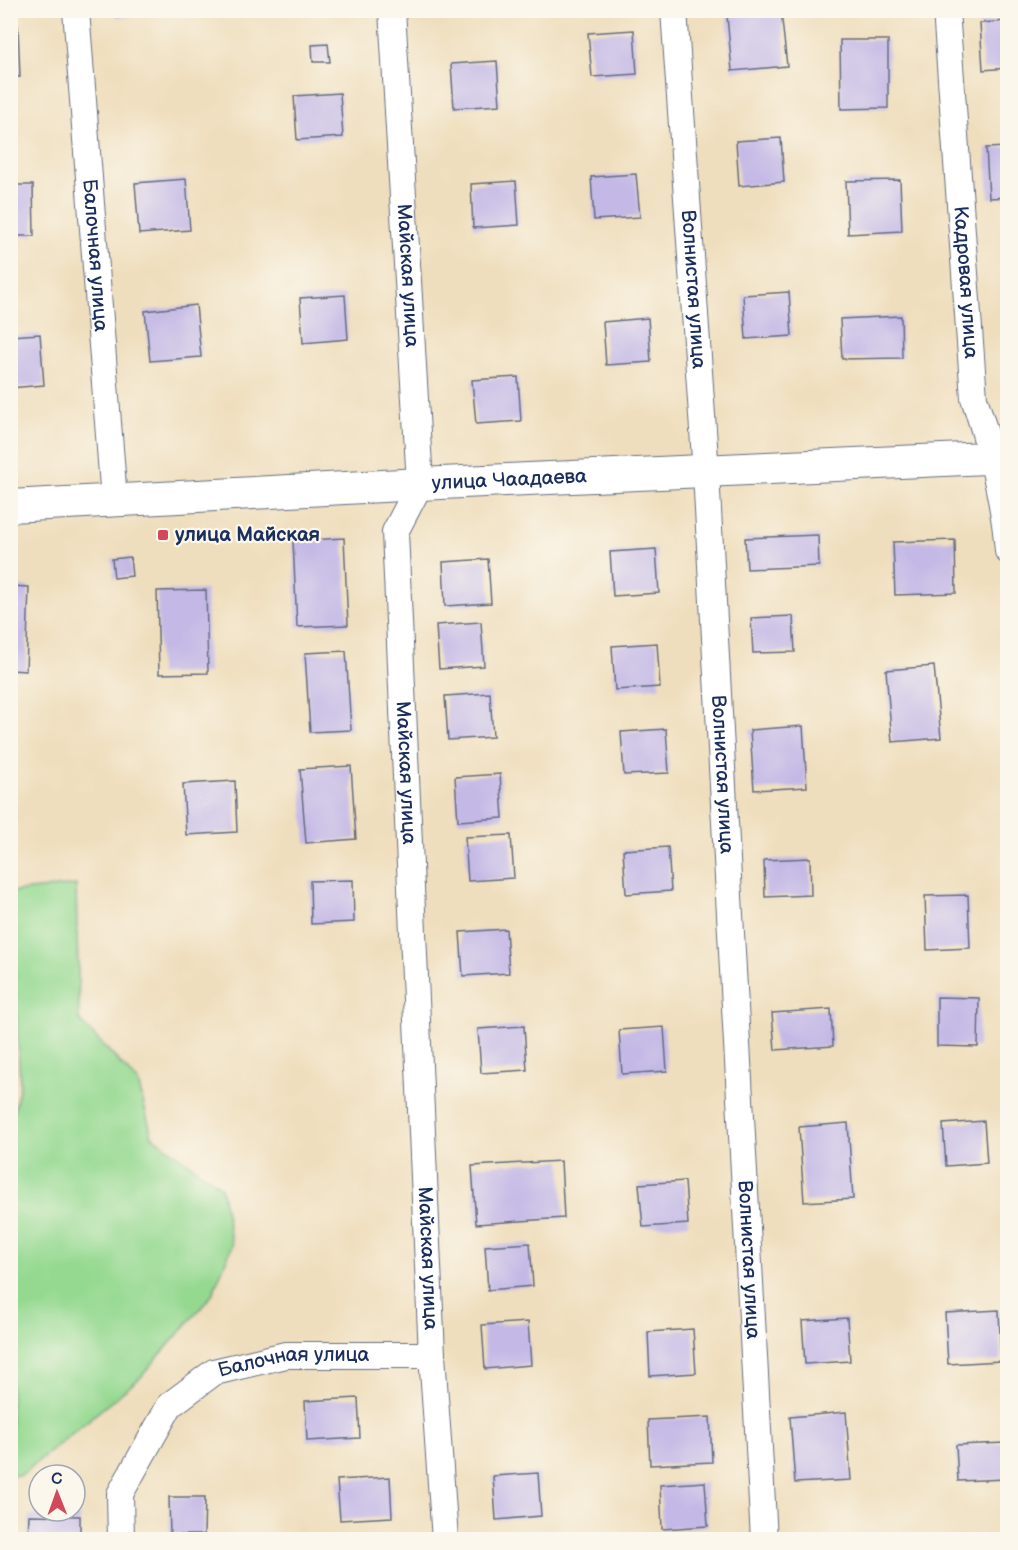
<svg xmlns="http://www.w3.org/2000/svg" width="1018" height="1550" font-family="'Balsamiq Sans',sans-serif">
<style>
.green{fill:#95d991;stroke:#588478;stroke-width:1.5}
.building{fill:#c4b9e6}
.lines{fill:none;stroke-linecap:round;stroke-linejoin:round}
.minor-casing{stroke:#656c7f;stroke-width:28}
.tertiary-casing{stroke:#656c7f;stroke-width:34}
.minor{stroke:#fff;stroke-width:26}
.tertiary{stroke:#fff;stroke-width:32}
.poi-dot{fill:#d1495b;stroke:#fbf7ec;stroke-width:2}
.labels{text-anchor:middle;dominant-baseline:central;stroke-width:4.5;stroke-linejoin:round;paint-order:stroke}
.street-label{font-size:20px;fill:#1b2f5e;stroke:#fbf7ec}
.poi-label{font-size:20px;font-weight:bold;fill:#1b2f5e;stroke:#fbf7ec;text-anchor:start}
</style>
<rect width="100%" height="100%" fill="#fbf7ec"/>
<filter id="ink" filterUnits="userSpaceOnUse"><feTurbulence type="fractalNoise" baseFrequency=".0167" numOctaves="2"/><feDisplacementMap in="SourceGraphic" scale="12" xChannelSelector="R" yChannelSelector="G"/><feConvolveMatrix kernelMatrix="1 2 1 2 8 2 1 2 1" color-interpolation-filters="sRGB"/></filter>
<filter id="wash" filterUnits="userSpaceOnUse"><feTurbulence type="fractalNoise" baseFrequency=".008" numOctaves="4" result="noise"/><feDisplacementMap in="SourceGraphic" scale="24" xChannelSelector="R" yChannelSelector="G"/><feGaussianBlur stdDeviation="1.35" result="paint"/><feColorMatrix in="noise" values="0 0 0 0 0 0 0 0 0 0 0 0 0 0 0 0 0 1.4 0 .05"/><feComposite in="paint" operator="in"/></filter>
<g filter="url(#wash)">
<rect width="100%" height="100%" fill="#efdebd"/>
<!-- green -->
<path class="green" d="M 76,885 L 79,1020 L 138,1082 L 152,1136 L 221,1187 L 232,1246 L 212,1295 L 140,1378 L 21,1475 L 11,1475 L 10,1128 L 20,1085 L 11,892 Z"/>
<g id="blocks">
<!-- building -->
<path class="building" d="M 117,10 L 177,10 L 177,13 L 117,17 Z
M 781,11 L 787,66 L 732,71 L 727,16 Z
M 1008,21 L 1008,68 L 983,70 L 980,23 Z
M 10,26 L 18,26 L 20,77 L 10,77 Z
M 634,30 L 637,74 L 592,77 L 588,33 Z
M 840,40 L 888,40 L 888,108 L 841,109 Z
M 328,44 L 330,62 L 313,62 L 312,45 Z
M 497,61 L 500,105 L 454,108 L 451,64 Z
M 340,93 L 343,137 L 297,140 L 294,96 Z
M 781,138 L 784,182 L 739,186 L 736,141 Z
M 1008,147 L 1008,197 L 989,198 L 986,148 Z
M 636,174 L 640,217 L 594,220 L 591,177 Z
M 186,179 L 190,230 L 139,234 L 135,183 Z
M 900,180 L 902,231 L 848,234 L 846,181 Z
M 516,181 L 519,225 L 473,228 L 471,184 Z
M 10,185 L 33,185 L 34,236 L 10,236 Z
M 789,292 L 792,336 L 746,339 L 743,295 Z
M 345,295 L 348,339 L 303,343 L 300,298 Z
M 196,305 L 201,357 L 150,361 L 145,311 Z
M 901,316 L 902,358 L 842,359 L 840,319 Z
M 1003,316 L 1008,316 L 1008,355 L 1005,355 Z
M 648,318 L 651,362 L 606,365 L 603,322 Z
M 40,334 L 44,385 L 10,388 L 10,336 Z
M 518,377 L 521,421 L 476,424 L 472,380 Z
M 818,535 L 819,566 L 747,569 L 745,538 Z
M 344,538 L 348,625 L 297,627 L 293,541 Z
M 955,540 L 956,593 L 895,595 L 893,542 Z
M 656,549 L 659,593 L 613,596 L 610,552 Z
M 130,557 L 132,576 L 114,578 L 112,559 Z
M 488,559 L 491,603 L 445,606 L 443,562 Z
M 10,586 L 29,587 L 26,671 L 10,670 Z
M 206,590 L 208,673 L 159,674 L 157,591 Z
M 793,616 L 795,652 L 753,653 L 751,618 Z
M 481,622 L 484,666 L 439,669 L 436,625 Z
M 657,643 L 660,687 L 615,690 L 612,646 Z
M 346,651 L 351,730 L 310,732 L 305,653 Z
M 934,666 L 941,738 L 892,742 L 886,670 Z
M 490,693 L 493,737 L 448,740 L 445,696 Z
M 803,726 L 807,787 L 754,790 L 750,730 Z
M 666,729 L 669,773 L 624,775 L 621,732 Z
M 351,766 L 356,839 L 306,843 L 300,769 Z
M 500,774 L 503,818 L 458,821 L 455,777 Z
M 235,781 L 237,832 L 186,835 L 183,784 Z
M 511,835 L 514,878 L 468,881 L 465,837 Z
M 668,847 L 671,891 L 626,894 L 623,850 Z
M 810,858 L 811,895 L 765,897 L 764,860 Z
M 353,880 L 354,922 L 311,924 L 310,881 Z
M 968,895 L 970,948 L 927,950 L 925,896 Z
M 506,929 L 509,973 L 463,976 L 460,932 Z
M 937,997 L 979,998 L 978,1047 L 937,1046 Z
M 831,1009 L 833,1046 L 775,1050 L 772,1013 Z
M 524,1026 L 527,1070 L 481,1073 L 478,1029 Z
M 664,1027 L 667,1071 L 622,1074 L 619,1030 Z
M 984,1121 L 987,1163 L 946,1166 L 943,1124 Z
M 848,1123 L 853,1199 L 804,1202 L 799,1127 Z
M 561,1161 L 564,1218 L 476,1224 L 472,1166 Z
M 685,1181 L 688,1224 L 643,1227 L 639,1184 Z
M 530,1243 L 533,1286 L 488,1290 L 485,1246 Z
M 999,1310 L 1001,1361 L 948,1364 L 945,1313 Z
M 847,1318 L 850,1361 L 805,1364 L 802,1321 Z
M 528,1322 L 531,1365 L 485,1369 L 482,1325 Z
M 693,1329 L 696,1373 L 650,1376 L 648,1332 Z
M 358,1398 L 360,1438 L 307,1441 L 305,1401 Z
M 846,1412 L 851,1480 L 795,1483 L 790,1417 Z
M 710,1417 L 712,1462 L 650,1465 L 648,1420 Z
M 1005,1443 L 1007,1479 L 958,1481 L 956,1445 Z
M 538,1473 L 541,1516 L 496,1520 L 493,1476 Z
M 390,1477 L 392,1517 L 340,1520 L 337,1480 Z
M 705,1482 L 708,1526 L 662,1529 L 660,1485 Z
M 169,1497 L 205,1497 L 204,1535 L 170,1535 Z
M 29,1515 L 80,1516 L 80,1540 L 28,1540 Z"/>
</g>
</g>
<g filter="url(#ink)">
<use href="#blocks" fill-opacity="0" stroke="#656c7f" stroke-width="1.5"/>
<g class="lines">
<defs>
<g id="minor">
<path id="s1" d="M 76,10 L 114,500"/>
<path id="s2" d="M 392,10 L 420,484 L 395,532 L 432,1355 L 445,1540"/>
<path id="s3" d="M 674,10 L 706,473 L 764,1540"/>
<path id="s4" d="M 946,10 L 974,398 C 991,449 1004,498 1008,551"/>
<path id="s5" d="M 121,1540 L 120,1494 L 170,1405 L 214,1372 L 286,1355 L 432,1355"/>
</g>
<g id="tertiary">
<path id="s6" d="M 10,506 L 420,484 L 1008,457"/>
</g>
</defs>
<!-- minor casing -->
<use href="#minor" class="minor-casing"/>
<!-- tertiary casing -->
<use href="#tertiary" class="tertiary-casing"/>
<!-- minor -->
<use href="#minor" class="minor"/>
<!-- tertiary -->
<use href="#tertiary" class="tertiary"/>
</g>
</g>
<!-- markers -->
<rect class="poi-dot" x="157" y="529" width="12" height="12" rx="3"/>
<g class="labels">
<!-- street labels -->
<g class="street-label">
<text stroke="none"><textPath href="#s1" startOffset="246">Балочная улица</textPath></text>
<text stroke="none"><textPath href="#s2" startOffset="266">Майская улица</textPath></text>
<text stroke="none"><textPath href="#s4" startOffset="273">Кадровая улица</textPath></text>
<text stroke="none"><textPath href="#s3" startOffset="280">Волнистая улица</textPath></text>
<text stroke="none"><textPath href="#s6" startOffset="500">улица Чаадаева</textPath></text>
<text stroke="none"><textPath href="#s2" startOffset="770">Майская улица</textPath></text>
<text stroke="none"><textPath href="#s3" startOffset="766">Волнистая улица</textPath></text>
<text stroke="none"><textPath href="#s2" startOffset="1256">Майская улица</textPath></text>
<text stroke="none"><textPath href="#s3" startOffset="1252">Волнистая улица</textPath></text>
<text stroke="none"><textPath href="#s5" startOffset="284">Балочная улица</textPath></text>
</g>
<!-- poi labels -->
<g class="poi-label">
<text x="175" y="535">улица Майская</text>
</g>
</g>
<!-- margin -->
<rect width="1018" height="1550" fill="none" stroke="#fbf7ec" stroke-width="36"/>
<!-- north arrow -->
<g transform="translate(57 1493) rotate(359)"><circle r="28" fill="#fbf7ec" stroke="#a1a7b3" stroke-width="1.5"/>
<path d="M0-4.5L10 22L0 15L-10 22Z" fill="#d1495b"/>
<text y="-9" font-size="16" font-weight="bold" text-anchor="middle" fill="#1b2f5e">С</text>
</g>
</svg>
